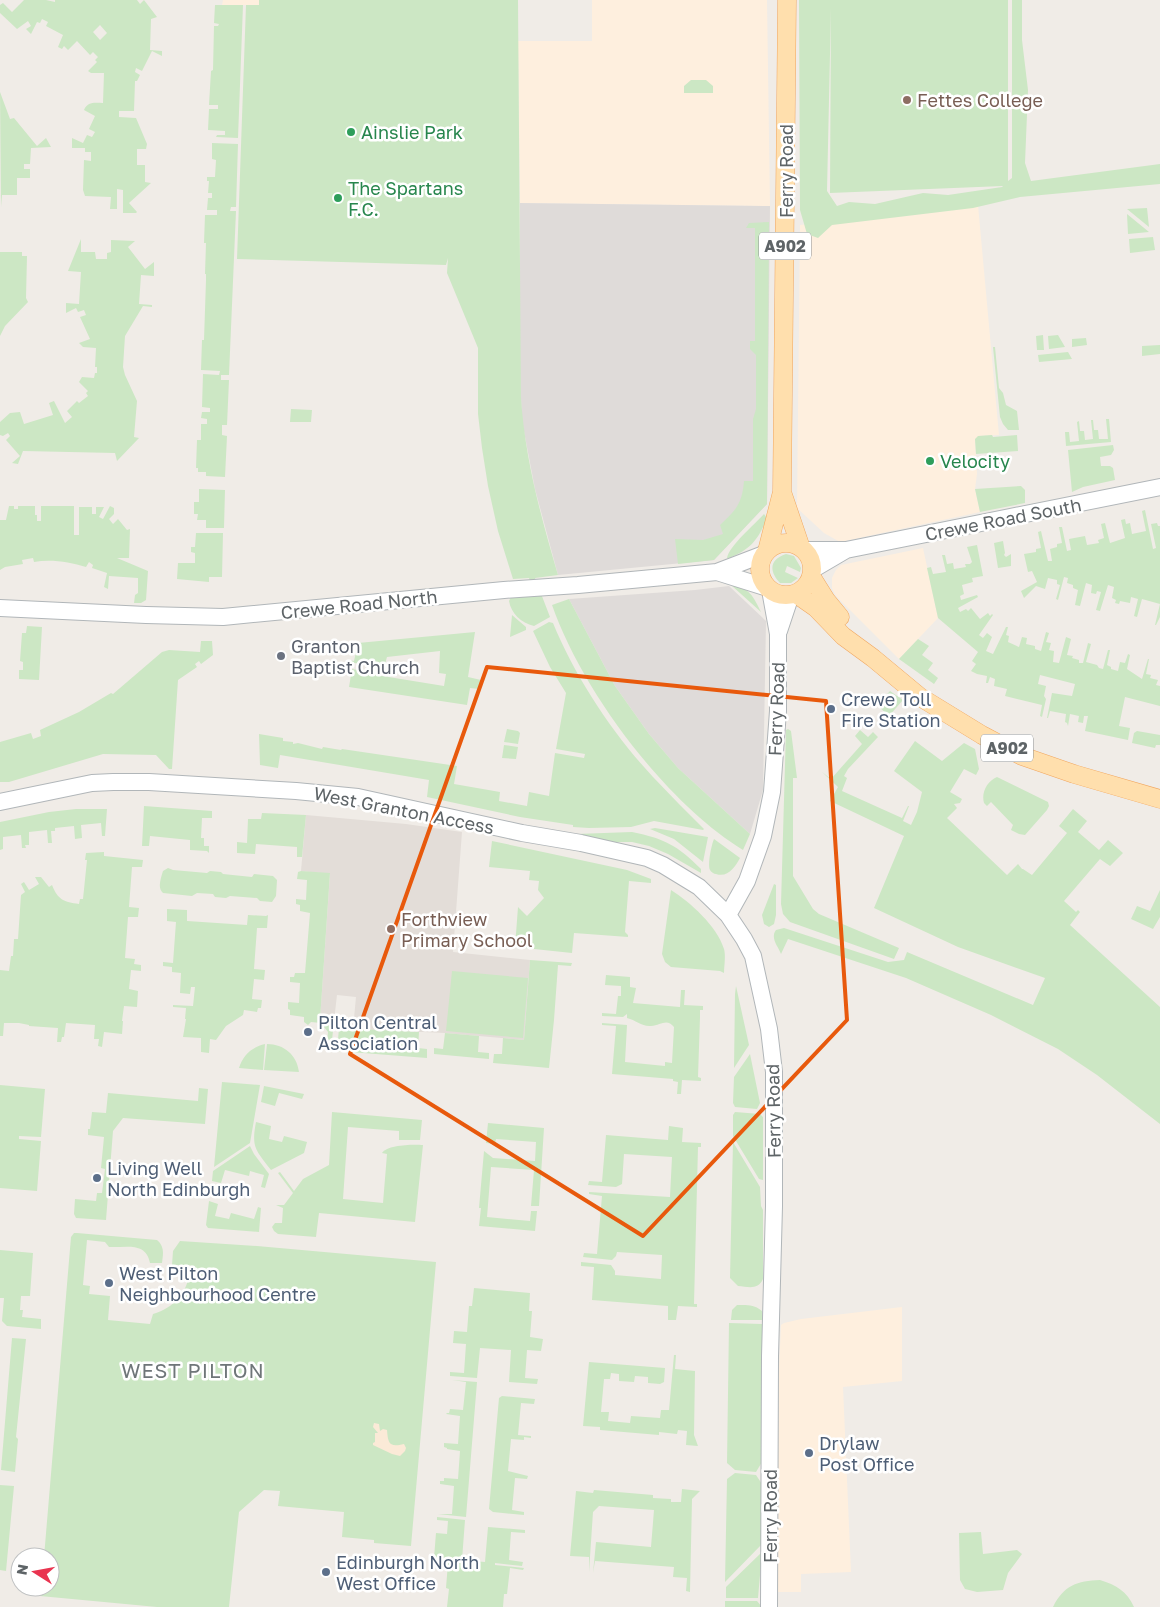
<svg xmlns="http://www.w3.org/2000/svg" width="1160" height="1607" font-family="'Golos Text',sans-serif">
<style>
.commercial{fill:#feefde}
.industrial{fill:#dfdbd9}
.education{fill:#e3ddd8}
.green{fill:#cce7c4;fill-rule:evenodd}
.sand{fill:#fbead7}
.lines{fill:none;stroke-linecap:round;stroke-linejoin:round}
.secondary-casing{stroke:#b1b6b9;stroke-width:18}
.primary-casing{stroke:#f1a65f;stroke-width:19}
.secondary{stroke:#fff;stroke-width:16}
.primary{stroke:#ffdfad;stroke-width:18}
.marked{fill:none;stroke:#e8590c;stroke-width:4;stroke-linejoin:round}
.education-dot{fill:#8d6e63;stroke:#fff;stroke-width:2}
.leisure-dot{fill:#2e9e5b;stroke:#fff;stroke-width:2}
.worship-dot{fill:#6b7280;stroke:#fff;stroke-width:2}
.service-dot{fill:#5c6f8a;stroke:#fff;stroke-width:2}
.labels{text-anchor:middle;dominant-baseline:central;stroke-width:5;stroke-linejoin:round;paint-order:stroke}
.shield{fill:#fff;stroke:#8e9295;stroke-width:1}
.shield-label{font-size:16px;font-weight:bold;fill:#5e6467}
.education-label{font-size:18px;fill:#785e54;stroke:#fff;text-anchor:start}
.leisure-label{font-size:18px;fill:#27864d;stroke:#fff;text-anchor:start}
.street-label{font-size:18px;fill:#5e6467;stroke:#fff}
.worship-label{font-size:18px;fill:#5b616d;stroke:#fff;text-anchor:start}
.service-label{font-size:18px;fill:#4e5e75;stroke:#fff;text-anchor:start}
.quarter-label{font-size:20px;letter-spacing:1px;fill:#6f7679;stroke:#fff}
</style>
<rect width="100%" height="100%" fill="#f0ece7"/>
<!-- commercial -->
<path class="commercial" d="M 223,0 L 259,0 L 259,5 L 222,5 Z
M 592,0 L 767,0 L 770,206 L 520,203 L 518,41 L 592,41 Z
M 978,205 L 999,435 L 979,436 L 975,440 L 977,474 L 975,489 L 980,512 L 840,542 L 824,533 L 797,508 L 800,225 Z
M 923,548 L 938,618 L 899,659 L 836,596 L 832,588 L 832,578 L 836,570 L 841,565 Z
M 902,1307 L 902,1381 L 843,1387 L 851,1572 L 801,1574 L 801,1592 L 777,1592 L 779,1369 L 781,1325 L 784,1323 L 801,1319 Z"/>
<!-- industrial -->
<path class="industrial" d="M 520,203 L 770,206 L 767,504 L 714,560 L 558,575 L 535,489 L 522,421 L 520,375 Z
M 729,586 L 766,621 L 763,790 L 750,834 L 678,768 L 649,734 L 615,686 L 569,599 L 695,590 Z"/>
<!-- education -->
<path class="education" d="M 306,815 L 406,824 L 462,832 L 453,952 L 530,960 L 524,1040 L 445,1033 L 353,1029 L 356,997 L 337,995 L 334,1021 L 320,1020 L 330,874 L 301,871 Z"/>
<!-- green -->
<path class="green" d="M 24,0 L 46,0 L 55,2 L 55,0 L 137,0 L 140,4 L 144,0 L 157,17 L 151,19 L 150,50 L 162,51 L 162,56 L 152,51 L 142,71 L 136,68 L 135,72 L 140,75 L 137,81 L 135,81 L 134,111 L 119,111 L 119,117 L 136,118 L 147,144 L 146,149 L 137,149 L 137,165 L 145,165 L 145,182 L 151,183 L 129,203 L 137,212 L 136,213 L 123,213 L 123,190 L 117,189 L 117,209 L 110,209 L 111,197 L 85,196 L 83,190 L 84,160 L 91,161 L 91,152 L 85,152 L 85,148 L 72,148 L 72,138 L 83,143 L 87,135 L 92,137 L 95,132 L 89,129 L 95,116 L 84,110 C 88,101 95,103 103,103 L 104,73 L 91,73 L 88,71 L 97,62 L 95,60 L 98,57 L 93,52 L 90,55 L 77,41 L 68,50 L 64,46 L 62,49 L 58,47 L 63,35 L 46,26 L 48,22 L 42,19 L 40,23 L 37,22 L 31,34 L 26,29 L 31,26 L 28,21 L 17,29 L 0,13 L 0,5 L 3,3 L 12,12 ZM 100,25 L 107,33 L 100,40 L 93,32 Z
M 259,0 L 518,0 L 521,398 C 525,459 541,517 558,575 L 535,578 L 550,617 L 534,626 C 521,623 511,613 509,601 L 511,597 L 535,593 L 529,578 L 513,579 L 498,531 L 488,486 L 482,448 L 478,414 L 478,348 L 447,273 L 448,258 L 446,265 L 237,259 L 246,5 L 259,5 Z
M 799,0 L 1008,0 L 1008,181 L 1012,178 L 1012,0 L 1022,0 L 1022,40 L 1028,90 L 1025,163 L 1031,181 L 1160,164 L 1160,184 L 1020,197 L 973,208 L 832,225 L 818,238 L 807,234 L 800,210 ZM 831,8 L 830,193 L 1003,186 L 1002,187 L 948,195 L 923,193 L 875,204 L 849,202 L 837,206 L 827,191 Z
M 215,5 L 243,5 L 238,138 L 216,137 L 217,135 L 225,135 L 225,131 L 208,130 L 209,109 L 218,109 L 218,105 L 209,105 L 211,71 L 213,70 L 214,26 L 218,26 L 219,24 L 214,23 Z
M 691,80 L 706,80 L 713,86 L 713,93 L 684,93 L 684,86 Z
M 0,92 L 10,119 L 14,118 L 37,146 L 46,138 L 51,147 L 31,148 L 30,164 L 24,164 L 24,169 L 30,169 L 30,178 L 17,178 L 17,195 L 2,195 L 1,207 Z
M 212,143 L 238,144 L 236,207 L 231,207 L 230,211 L 236,211 L 229,375 L 221,375 L 221,380 L 229,380 L 227,425 L 222,425 L 222,435 L 227,436 L 225,477 L 206,476 L 206,472 L 198,472 L 198,468 L 196,468 L 197,440 L 201,440 L 201,424 L 207,424 L 207,419 L 201,418 L 202,412 L 210,412 L 210,408 L 202,407 L 203,374 L 219,375 L 220,371 L 201,370 L 202,340 L 204,340 L 206,280 L 206,274 L 205,274 L 206,243 L 204,243 L 205,215 L 217,215 L 217,210 L 207,210 L 208,198 L 212,198 L 212,193 L 208,193 L 209,181 L 207,181 L 207,177 L 215,177 L 216,160 L 212,159 Z
M 1147,208 L 1149,227 L 1127,209 Z
M 1127,214 L 1149,232 L 1128,234 Z
M 769,222 L 767,504 L 714,560 L 678,564 L 675,539 L 703,540 L 723,534 L 720,525 C 736,510 742,504 744,481 L 753,481 L 753,419 L 756,409 L 756,355 L 750,349 L 750,341 L 755,341 L 755,228 L 746,228 L 749,223 Z
M 1153,237 L 1155,250 L 1130,253 L 1129,239 Z
M 81,239 L 81,252 L 95,252 L 96,259 L 107,259 L 107,253 L 111,252 L 111,240 L 135,241 L 128,247 L 145,269 L 154,262 L 154,276 L 141,275 L 139,304 L 152,305 L 152,307 L 143,306 L 125,336 L 123,367 L 125,375 L 137,401 L 134,437 L 139,438 L 117,461 L 115,453 L 23,451 L 18,464 L 12,463 L 20,456 L 6,440 L 10,436 L 8,433 L 3,436 L 0,435 L 0,422 L 10,413 L 20,412 L 24,424 L 53,415 L 49,403 L 54,401 L 65,423 L 72,417 L 67,411 L 77,401 L 79,403 L 88,396 L 86,393 L 88,391 L 79,382 L 82,377 L 94,378 L 95,373 L 97,373 L 97,367 L 95,367 L 96,348 L 83,347 L 79,343 L 90,339 L 80,317 L 86,315 L 84,310 L 78,312 L 76,308 L 66,313 L 66,303 L 79,304 L 81,272 L 68,271 Z
M 0,252 L 22,252 L 22,256 L 27,256 L 26,298 L 28,302 L 5,326 L 0,336 Z
M 1043,335 L 1044,350 L 1037,350 L 1036,336 Z
M 1058,335 L 1065,347 L 1049,349 L 1048,336 Z
M 1086,338 L 1087,345 L 1072,347 L 1072,339 Z
M 1160,345 L 1160,354 L 1142,356 L 1142,346 Z
M 993,347 L 995,347 L 999,388 L 1003,393 L 1006,405 L 1017,411 L 1019,430 L 1008,430 L 1003,424 L 1000,417 Z
M 1068,352 L 1072,359 L 1039,362 L 1038,355 Z
M 291,409 L 312,410 L 311,422 L 290,422 Z
M 1106,419 L 1109,419 L 1111,442 L 1066,446 L 1065,432 L 1069,432 L 1070,442 L 1079,441 L 1077,422 L 1079,421 L 1080,431 L 1084,431 L 1085,440 L 1093,439 L 1091,420 L 1093,420 L 1094,430 L 1098,430 L 1099,439 L 1108,439 Z
M 992,435 L 993,437 L 1017,435 L 1018,451 L 976,454 L 975,439 L 978,436 Z
M 1113,445 L 1114,450 L 1111,455 L 1100,457 L 1101,466 L 1110,466 L 1113,468 L 1115,480 L 1083,487 L 1072,492 L 1068,450 Z
M 1021,486 L 1025,490 L 1025,503 L 980,512 L 975,489 Z
M 199,489 L 225,490 L 224,528 L 206,528 L 206,520 L 197,520 L 198,514 L 194,514 L 194,502 L 199,502 Z
M 9,506 L 14,506 L 14,509 L 18,509 L 18,506 L 35,506 L 35,515 L 37,515 L 37,521 L 41,521 L 41,506 L 74,506 L 74,535 L 79,535 L 79,507 L 92,507 L 92,514 L 96,514 L 96,507 L 104,507 L 99,517 L 103,519 L 110,506 L 114,508 L 114,514 L 109,519 L 113,524 L 118,519 L 127,530 L 130,529 L 129,558 L 117,558 L 148,571 L 146,600 L 141,603 L 134,603 L 135,595 L 138,593 L 138,578 L 109,576 L 108,589 L 104,587 L 107,573 L 92,568 L 93,565 L 89,562 L 86,567 C 70,562 51,559 34,562 L 33,558 L 22,560 L 23,564 L 5,567 L 0,570 L 0,520 L 6,520 Z
M 1145,510 L 1153,549 L 1156,548 L 1151,524 L 1157,523 L 1158,526 L 1160,526 L 1160,617 L 1156,625 L 1155,625 L 1160,604 L 1142,599 L 1137,617 L 1134,616 L 1138,599 L 1131,597 L 1130,603 L 1120,601 L 1119,604 L 1115,603 L 1116,600 L 1112,598 L 1114,587 L 1108,585 L 1100,611 L 1096,610 L 1101,592 L 1097,591 L 1096,594 L 1091,593 L 1092,585 L 1086,583 L 1080,606 L 1075,605 L 1078,590 L 1073,588 L 1073,585 L 1067,583 L 1068,578 L 1064,577 L 1058,600 L 1056,599 L 1060,585 L 1057,584 L 1057,580 L 1048,578 L 1045,589 L 1036,586 L 1024,598 L 1021,591 L 1037,582 L 1032,571 L 1028,572 L 1024,554 L 1036,552 L 1036,549 L 1041,548 L 1038,532 L 1041,531 L 1048,561 L 1052,561 L 1050,549 L 1057,547 L 1057,544 L 1062,543 L 1059,527 L 1062,527 L 1067,551 L 1071,550 L 1069,539 L 1085,536 L 1087,545 L 1099,543 L 1098,540 L 1104,538 L 1101,524 L 1105,523 L 1110,543 L 1125,538 L 1121,520 L 1125,519 L 1126,524 L 1130,523 L 1132,534 L 1146,531 L 1142,511 Z
M 764,514 L 767,518 C 758,540 751,549 729,558 L 727,558 C 729,546 755,524 764,514 Z
M 196,533 L 223,533 L 222,577 L 209,577 L 209,582 L 177,579 L 178,563 L 195,563 L 195,553 L 191,552 L 191,547 L 195,547 Z
M 1003,541 L 1005,553 L 1004,555 L 1006,557 L 1011,554 L 1011,566 L 998,568 L 994,543 Z
M 977,545 L 983,576 L 972,578 L 973,582 L 962,585 L 964,594 L 960,596 L 961,600 L 977,595 L 978,597 L 958,608 L 960,612 L 966,609 L 968,611 L 971,608 L 980,619 L 988,613 L 990,616 L 992,614 L 993,615 L 979,635 L 983,638 L 987,633 L 992,637 L 986,651 L 993,654 L 1006,627 L 1008,627 L 1006,635 L 1009,636 L 1008,642 L 1019,647 L 1022,637 L 1027,638 L 1026,644 L 1035,646 L 1035,649 L 1041,651 L 1046,632 L 1049,633 L 1046,642 L 1051,643 L 1049,650 L 1054,651 L 1053,662 L 1059,663 L 1066,637 L 1071,639 L 1067,655 L 1073,656 L 1072,658 L 1079,660 L 1079,663 L 1083,663 L 1088,643 L 1091,644 L 1086,662 L 1097,665 L 1099,668 L 1103,669 L 1108,650 L 1110,650 L 1107,665 L 1111,667 L 1111,669 L 1118,671 L 1120,662 L 1125,663 L 1128,654 L 1130,655 L 1127,669 L 1142,679 L 1148,659 L 1149,659 L 1146,674 L 1151,675 L 1150,678 L 1158,680 L 1156,685 L 1160,686 L 1160,706 L 1125,697 L 1119,726 L 1130,728 L 1128,740 L 1085,731 L 1088,716 L 1084,716 L 1083,723 L 1078,722 L 1079,716 L 1070,714 L 1068,726 L 1067,723 L 1065,722 L 1066,714 L 1050,711 L 1048,718 L 1047,718 L 1052,693 L 1072,696 L 1075,684 L 1040,675 L 1038,684 L 1046,686 L 1044,696 L 1046,699 L 1042,717 L 1040,716 L 1042,705 L 1005,696 L 1007,689 L 994,686 L 995,679 L 990,677 L 988,683 L 986,683 L 987,676 L 977,674 L 971,671 L 976,664 L 972,661 L 978,652 L 938,618 L 927,568 L 931,567 L 933,574 L 946,572 L 942,555 L 945,555 L 947,564 L 953,563 L 954,569 L 966,567 L 965,564 L 970,564 L 972,562 L 967,547 Z
M 786,554 L 794,556 L 801,568 L 800,572 L 787,566 L 785,572 L 798,578 L 791,583 L 780,583 C 769,571 769,560 786,554 Z
M 731,585 C 750,588 753,596 761,612 Z
M 569,599 L 615,686 L 649,734 L 678,768 L 750,834 L 743,850 C 665,802 582,691 552,605 Z
M 512,615 L 526,627 L 526,630 L 510,637 Z
M 549,622 L 553,623 C 575,677 613,734 653,777 C 670,795 687,812 704,829 L 703,830 L 654,821 L 631,827 L 589,828 L 573,827 L 573,825 L 520,817 L 427,797 L 429,780 L 280,755 L 278,768 L 260,765 L 259,734 L 283,738 L 283,741 L 293,742 L 293,744 L 298,743 L 322,749 L 323,747 L 341,750 L 342,749 L 457,766 L 454,784 L 500,792 L 499,801 L 527,806 L 529,792 L 549,796 L 555,753 L 584,758 L 585,754 L 556,749 L 566,693 L 550,667 L 533,631 Z
M 27,626 L 42,627 L 39,680 L 19,679 L 19,670 L 23,670 L 23,662 L 20,661 L 22,633 L 26,633 Z
M 475,632 L 468,677 L 481,680 L 479,689 L 470,688 L 467,705 L 349,687 L 352,669 L 370,672 L 370,674 L 444,686 L 446,674 L 439,673 L 440,651 L 387,657 L 385,664 L 362,664 L 347,662 L 347,660 L 354,661 L 358,643 Z
M 918,639 L 929,646 L 922,655 L 933,663 L 928,670 L 938,678 L 934,684 L 899,659 Z
M 201,641 L 212,641 L 213,655 L 201,664 L 199,661 L 195,664 L 197,667 L 178,680 L 172,769 L 169,769 L 156,755 L 103,754 L 9,782 L 0,782 L 0,742 L 31,733 L 33,739 L 41,736 L 40,730 L 79,712 L 111,693 L 113,694 L 162,652 L 169,650 L 200,652 Z
M 890,691 L 903,700 L 889,716 L 877,705 Z
M 507,729 L 518,731 L 520,733 L 518,744 L 504,742 Z
M 788,729 L 791,731 L 797,778 L 793,778 L 793,876 L 813,909 L 819,914 L 899,948 L 894,959 L 790,922 L 783,914 L 781,904 L 786,730 Z
M 860,730 L 868,737 L 873,732 L 878,737 L 848,769 L 844,776 L 847,778 L 842,791 L 902,818 L 908,806 L 909,806 L 903,821 L 911,825 L 917,812 L 922,792 L 894,771 L 915,741 L 942,761 L 964,743 L 975,749 L 979,769 L 976,775 L 964,769 L 950,792 L 962,799 L 960,803 L 954,804 L 957,808 L 947,818 L 1007,875 L 1018,864 L 1022,869 L 1023,869 L 1032,875 L 1067,833 L 1059,826 L 1073,809 L 1087,821 L 1078,832 L 1099,850 L 1108,840 L 1123,853 L 1110,866 L 1100,859 L 1064,901 L 1076,912 L 1078,910 L 1080,912 L 1070,925 L 1160,1007 L 1160,1124 L 1097,1075 L 1058,1049 L 991,1015 L 906,978 L 788,939 L 781,954 C 778,946 770,938 776,930 L 784,928 L 888,962 L 904,960 L 907,952 L 1033,1005 L 1045,978 L 958,947 L 874,908 L 904,836 L 830,801 L 838,787 L 822,772 L 831,779 L 862,744 L 855,736 Z
M 1137,731 L 1160,735 L 1160,745 L 1156,745 L 1155,748 L 1132,743 L 1134,733 Z
M 504,745 L 518,747 L 516,759 L 502,758 Z
M 997,777 L 1048,802 L 1049,806 L 1047,810 L 1025,835 L 1019,834 L 1011,830 L 1013,825 L 991,802 L 987,806 L 984,803 C 981,793 987,781 997,777 Z
M 144,806 L 212,811 L 212,818 L 202,818 L 201,838 L 204,838 L 204,846 L 209,846 L 209,853 L 207,851 L 190,850 L 190,840 L 150,836 L 149,846 L 142,846 Z
M 76,809 L 107,809 L 105,836 L 102,836 L 101,823 L 81,825 L 82,838 L 75,839 L 74,826 L 55,828 L 55,831 L 51,831 L 52,843 L 48,843 L 47,830 L 29,832 L 29,845 L 25,845 L 26,848 L 22,848 L 21,835 L 3,837 L 3,849 L 0,850 L 0,822 L 49,812 Z
M 262,813 L 306,815 L 302,857 L 297,857 L 297,847 L 256,844 L 255,854 L 237,853 L 237,842 L 247,843 L 248,819 L 261,819 Z
M 655,828 L 708,837 L 703,862 L 674,839 L 650,829 Z
M 632,832 C 665,839 677,845 701,869 L 701,873 L 668,854 L 649,846 L 632,842 L 611,842 L 576,834 Z
M 714,839 L 740,858 C 735,867 728,878 716,874 C 714,874 711,872 710,870 C 707,865 712,843 714,839 Z
M 492,841 L 627,870 L 651,879 L 651,883 L 629,881 L 625,932 L 628,935 L 628,937 L 574,933 L 572,953 L 515,947 L 518,907 L 527,916 L 544,898 L 538,890 L 539,881 L 529,880 L 530,871 L 489,867 Z
M 104,852 L 104,856 L 143,860 L 142,867 L 132,867 L 129,907 L 139,908 L 138,917 L 128,917 L 125,958 L 135,959 L 134,964 L 141,965 L 141,971 L 131,970 L 129,989 L 138,991 L 137,1007 L 124,1006 L 122,1021 L 123,1021 L 122,1034 L 104,1032 L 102,1047 L 98,1046 L 99,1039 L 94,1039 L 95,1025 L 66,1023 L 64,1037 L 62,1037 L 61,1042 L 57,1042 L 58,1028 L 29,1026 L 29,1025 L 19,1023 L 4,1023 L 3,1036 L 0,1036 L 0,970 L 9,971 L 11,956 L 13,956 L 14,939 L 18,939 L 21,895 L 25,892 L 21,884 L 24,882 L 29,890 L 39,884 L 35,877 L 41,877 L 49,887 L 52,885 C 58,900 64,902 79,904 L 80,899 L 83,899 L 87,860 L 85,860 L 86,853 Z
M 168,868 L 173,870 L 207,873 L 210,871 L 221,872 L 223,874 L 252,877 L 254,874 L 273,876 L 277,880 L 276,896 L 272,902 L 260,901 L 257,898 L 230,896 L 226,898 L 215,897 L 213,894 L 197,893 L 192,896 L 163,893 C 157,888 161,878 163,871 Z
M 301,871 L 330,873 L 320,1020 L 334,1021 L 331,1050 L 326,1049 L 324,1044 L 327,1043 L 328,1032 L 321,1023 L 311,1022 L 308,1025 L 304,1022 L 304,1017 L 290,1015 L 290,1010 L 288,1009 L 288,1002 L 299,1003 L 300,983 L 290,982 L 290,977 L 294,977 L 295,973 L 305,973 L 310,913 L 300,911 L 300,905 L 296,904 L 296,899 L 306,900 L 307,880 L 297,879 L 298,872 Z
M 774,884 L 776,885 L 776,915 L 774,924 L 769,927 L 764,924 L 762,915 Z
M 671,890 C 690,902 717,926 724,949 C 726,956 724,966 724,973 L 720,971 L 671,967 L 665,962 L 662,954 Z
M 1160,890 L 1160,917 L 1153,929 L 1131,919 L 1137,906 L 1150,911 Z
M 167,909 L 187,910 L 187,921 L 247,925 L 248,915 L 266,916 L 268,915 L 267,928 L 257,928 L 254,969 L 265,970 L 264,980 L 254,979 L 252,999 L 262,1000 L 261,1008 L 258,1008 L 257,1012 L 244,1010 L 243,1015 L 226,1026 L 216,1040 L 210,1039 L 209,1053 L 201,1052 L 201,1038 L 183,1037 L 186,1019 L 185,1019 L 186,1008 L 173,1007 L 173,1005 L 193,1006 L 195,987 L 191,987 L 190,994 L 180,993 L 181,973 L 172,972 L 172,967 L 163,966 L 163,962 L 173,963 L 176,922 L 167,921 Z
M 530,960 L 572,963 L 571,966 L 558,965 L 554,1020 L 549,1068 L 493,1063 L 494,1054 L 502,1054 L 503,1038 L 524,1040 Z
M 452,971 L 528,978 L 523,1038 L 446,1031 Z
M 606,975 L 630,977 L 630,987 L 636,988 L 633,1003 L 680,1007 L 681,990 L 685,990 L 684,1005 L 703,1006 L 703,1010 L 700,1010 L 700,1017 L 698,1077 L 701,1078 L 701,1081 L 682,1080 L 681,1094 L 677,1094 L 678,1082 L 673,1081 L 673,1079 L 612,1074 L 616,1026 L 602,1025 L 602,1023 L 627,1025 L 625,1062 L 665,1066 L 665,1062 L 672,1063 L 674,1027 C 667,1018 661,1025 651,1026 C 642,1027 636,1020 627,1018 L 627,1014 L 623,1017 L 602,1016 L 602,1013 L 616,1014 L 618,996 L 621,996 L 621,986 L 605,985 Z
M 736,986 L 749,1045 L 734,1068 L 735,994 Z
M 339,1028 L 419,1032 L 418,1048 L 427,1049 L 427,1058 L 337,1051 Z
M 445,1033 L 479,1036 L 478,1052 L 489,1053 L 489,1059 L 434,1054 L 434,1048 L 443,1049 Z
M 265,1044 L 263,1070 L 239,1068 C 243,1055 252,1047 265,1044 Z
M 267,1044 C 284,1044 297,1055 299,1072 L 264,1070 Z
M 750,1054 L 760,1103 L 757,1109 L 735,1107 L 733,1103 L 734,1077 Z
M 222,1082 L 260,1085 L 250,1143 L 214,1167 Z
M 0,1085 L 45,1089 L 41,1137 L 19,1136 L 19,1139 L 41,1141 L 37,1191 L 0,1188 Z
M 264,1086 L 304,1094 L 302,1099 L 279,1093 L 275,1106 L 261,1102 Z
M 199,1088 L 208,1089 L 205,1124 L 123,1118 L 113,1131 L 106,1220 L 76,1218 L 74,1214 L 75,1199 L 96,1201 L 97,1193 L 102,1193 L 105,1169 L 101,1168 L 104,1137 L 88,1135 L 88,1129 L 90,1129 L 92,1112 L 106,1113 L 108,1093 L 198,1101 Z
M 332,1112 L 422,1120 L 420,1140 L 399,1140 L 399,1131 L 348,1127 L 343,1199 L 383,1203 L 387,1154 L 382,1153 C 387,1145 412,1144 423,1145 L 415,1222 L 319,1213 L 316,1237 L 278,1234 L 274,1231 L 272,1227 L 275,1223 L 282,1223 L 283,1208 L 276,1205 L 284,1205 L 293,1193 L 278,1173 L 280,1172 L 294,1191 L 303,1179 L 329,1165 Z
M 735,1112 L 760,1114 L 763,1117 L 763,1180 L 759,1179 L 733,1136 L 733,1115 Z
M 256,1122 L 271,1126 L 269,1139 L 282,1142 L 284,1136 L 307,1142 L 304,1153 L 271,1170 C 256,1150 251,1148 256,1122 Z
M 488,1123 L 544,1128 L 539,1206 L 531,1206 L 534,1170 L 491,1167 L 487,1217 L 530,1221 L 531,1211 L 537,1211 L 535,1231 L 479,1226 L 481,1208 L 479,1208 L 484,1151 L 493,1158 L 535,1161 L 536,1142 L 496,1139 L 495,1144 L 486,1143 Z
M 669,1126 L 683,1128 L 682,1142 L 701,1143 L 701,1147 L 698,1147 L 694,1304 L 697,1304 L 697,1307 L 678,1306 L 676,1320 L 668,1320 L 668,1306 L 592,1300 L 594,1267 L 581,1266 L 581,1262 L 611,1265 L 615,1271 L 615,1275 L 661,1279 L 662,1255 L 617,1252 L 616,1256 L 612,1260 L 583,1257 L 584,1253 L 597,1254 L 602,1196 L 589,1194 L 589,1192 L 670,1197 L 672,1157 L 624,1154 L 622,1184 L 616,1187 L 588,1185 L 589,1181 L 602,1182 L 606,1135 L 668,1140 Z
M 733,1142 L 760,1187 L 761,1206 L 763,1210 L 763,1279 C 758,1290 749,1287 738,1286 L 730,1278 Z
M 250,1146 L 254,1154 L 269,1174 L 265,1188 L 261,1187 L 264,1175 L 250,1171 L 249,1176 L 225,1170 L 221,1183 L 212,1181 L 213,1171 Z
M 209,1201 L 218,1204 L 215,1216 L 229,1219 L 231,1213 L 254,1219 L 258,1207 L 261,1208 L 259,1232 L 208,1228 L 206,1225 Z
M 77,1233 L 157,1240 C 165,1247 163,1254 162,1263 L 150,1263 C 146,1241 125,1248 109,1247 L 105,1242 L 87,1240 L 83,1285 L 90,1286 L 89,1294 L 110,1296 L 108,1320 L 150,1324 L 153,1314 C 176,1307 190,1290 190,1265 L 172,1265 L 173,1251 L 180,1241 L 257,1246 L 436,1262 L 411,1546 L 374,1543 L 374,1540 L 342,1537 L 344,1512 L 278,1506 L 280,1491 L 264,1490 L 239,1512 L 229,1607 L 157,1607 L 40,1596 L 41,1587 L 50,1587 L 50,1557 L 44,1557 L 71,1237 L 74,1233 Z
M 0,1250 L 33,1253 L 30,1296 L 21,1296 L 20,1310 L 23,1310 L 22,1317 L 41,1319 L 41,1329 L 7,1326 L 2,1321 L 4,1298 L 0,1298 Z
M 474,1288 L 530,1293 L 529,1311 L 532,1311 L 530,1337 L 543,1339 L 541,1351 L 527,1350 L 525,1378 L 538,1379 L 537,1384 L 509,1382 L 511,1350 L 480,1348 L 477,1378 L 450,1376 L 450,1372 L 464,1373 L 466,1344 L 453,1343 L 454,1331 L 467,1332 L 469,1306 L 472,1306 Z
M 737,1305 C 746,1305 754,1304 762,1311 L 762,1320 L 731,1320 L 732,1310 Z
M 729,1323 L 762,1324 L 762,1462 L 756,1472 L 735,1470 L 727,1463 Z
M 12,1338 L 26,1339 L 16,1437 L 18,1439 L 15,1472 L 1,1470 Z
M 674,1355 L 676,1355 L 675,1369 L 695,1371 L 694,1435 L 698,1446 L 686,1445 L 687,1431 L 678,1430 L 677,1434 L 659,1432 L 659,1435 L 600,1430 L 600,1427 L 583,1426 L 589,1362 L 665,1368 L 664,1382 L 660,1384 L 648,1383 L 648,1377 L 635,1376 L 634,1382 L 619,1381 L 619,1374 L 611,1373 L 610,1379 L 604,1379 L 601,1412 L 609,1412 L 608,1421 L 630,1423 L 631,1416 L 660,1418 L 661,1410 L 669,1410 Z
M 452,1380 L 477,1382 L 466,1517 L 438,1514 L 452,1514 L 454,1486 L 440,1484 L 440,1481 L 444,1481 L 444,1478 L 458,1479 L 460,1451 L 447,1449 L 447,1448 L 444,1447 L 444,1443 L 458,1444 L 460,1416 L 446,1414 L 447,1413 L 449,1413 L 450,1409 L 463,1410 L 466,1382 Z
M 502,1396 L 535,1399 L 534,1404 L 521,1403 L 518,1435 L 531,1436 L 531,1438 L 524,1437 L 524,1440 L 511,1439 L 508,1471 L 528,1476 L 527,1479 L 515,1478 L 512,1510 L 524,1512 L 524,1515 L 493,1512 L 489,1509 L 499,1398 Z
M 735,1473 L 756,1475 L 762,1484 L 762,1544 L 725,1582 L 727,1479 Z
M 0,1485 L 14,1486 L 6,1571 L 0,1570 Z
M 682,1489 L 700,1491 L 692,1499 L 690,1592 L 686,1591 L 687,1578 L 673,1577 L 674,1567 L 595,1561 L 593,1573 L 596,1542 L 651,1547 L 654,1510 L 599,1506 L 593,1512 L 589,1572 L 589,1557 L 570,1556 L 576,1491 L 593,1493 L 594,1490 L 653,1495 L 653,1498 L 671,1499 L 671,1502 L 681,1502 Z
M 437,1517 L 465,1520 L 462,1560 L 485,1562 L 488,1527 L 525,1530 L 525,1533 L 511,1532 L 509,1560 L 523,1562 L 522,1566 L 495,1563 L 495,1565 L 524,1568 L 523,1570 L 510,1568 L 507,1594 L 504,1594 L 503,1607 L 447,1607 L 449,1589 L 446,1588 L 448,1563 L 435,1561 L 435,1558 L 434,1558 L 436,1533 L 447,1534 L 448,1521 L 437,1520 Z
M 981,1532 L 983,1554 L 1017,1550 L 1022,1554 L 1008,1573 L 1003,1590 L 977,1592 L 965,1589 L 960,1580 L 959,1533 Z
M 762,1552 L 758,1598 L 726,1598 L 726,1587 Z
M 1100,1580 C 1116,1585 1127,1591 1134,1607 L 1053,1607 C 1064,1585 1077,1581 1100,1580 Z
M 725,1601 L 757,1601 L 762,1607 L 725,1607 Z"/>
<!-- sand -->
<path class="sand" d="M 374,1423 L 379,1424 L 380,1431 L 383,1429 L 387,1430 C 388,1443 389,1448 404,1444 L 406,1448 L 405,1451 L 400,1456 L 392,1454 L 373,1445 L 373,1443 L 375,1442 L 375,1433 L 378,1433 L 373,1427 Z"/>
<g class="lines">
<defs>
<path id="secondary" d="M 804,550 L 846,550 L 1160,487
M 812,570 L 846,550
M 717,572 L 768,588
M 0,608 L 146,615 L 223,617 L 504,590 L 578,585 L 717,572 L 764,554
M 779,631 L 791,595
M 0,802 L 92,783 L 113,782 L 149,782 L 296,791 L 358,797 L 522,833 L 581,843 L 647,858 L 663,865 L 699,887 L 728,915
M 769,1607 L 770,1356 L 774,1206 L 774,1072 L 769,1029 L 753,956 L 744,939 L 728,915 L 747,881 L 763,836 L 772,792 L 778,711 L 778,634 L 770,590"/>
<path id="primary" d="M 782,492 L 801,548
M760 569a26 26 0 1 1 52 0a26 26 0 1 1-52 0Z
M 767,551 L 782,492 L 787,0
M 811,576 L 826,600 L 840,617
M 796,594 L 816,608 L 843,636 L 873,658 L 920,697 L 982,735 L 1022,756 L 1074,774 L 1160,799"/>
</defs>
<!-- secondary casing -->
<use href="#secondary" class="secondary-casing"/>
<!-- primary casing -->
<use href="#primary" class="primary-casing"/>
<!-- secondary -->
<use href="#secondary" class="secondary"/>
<!-- primary -->
<use href="#primary" class="primary"/>
</g>
<!-- marked area -->
<path class="marked" d="M 487,667 L 826,701 L 847,1020 L 643,1236 L 350,1054 Z"/>
<!-- markers -->
<g class="education-dot">
<circle cx="907" cy="100" r="5"/>
<circle cx="391" cy="929" r="5"/>
</g>
<g class="leisure-dot">
<circle cx="351" cy="132" r="5"/>
<circle cx="338" cy="198" r="5"/>
<circle cx="930" cy="461" r="5"/>
</g>
<circle class="worship-dot" cx="281" cy="656" r="5"/>
<g class="service-dot">
<circle cx="831" cy="709" r="5"/>
<circle cx="308" cy="1032" r="5"/>
<circle cx="97" cy="1178" r="5"/>
<circle cx="109" cy="1283" r="5"/>
<circle cx="809" cy="1453" r="5"/>
<circle cx="326" cy="1572" r="5"/>
</g>
<g class="labels">
<!-- shield labels -->
<g class="shield">
<rect x="759" y="232.5" width="52" height="27" rx="4"/>
<rect x="981" y="734.5" width="52" height="27" rx="4"/>
</g>
<g class="shield-label">
<text x="785" y="246">A902</text>
<text x="1007" y="748">A902</text>
</g>
<!-- education labels -->
<g class="education-label">
<text x="917" y="100">Fettes College</text>
<text x="401" y="919">Forthview<tspan x="401" dy="21">Primary School</tspan></text>
</g>
<!-- leisure labels -->
<g class="leisure-label">
<text x="361" y="132">Ainslie Park</text>
<text x="348" y="188">The Spartans<tspan x="348" dy="21">F.C.</tspan></text>
<text x="940" y="461">Velocity</text>
</g>
<!-- street labels -->
<g class="street-label">
<text transform="translate(786 171) rotate(-90)">Ferry Road</text>
<text transform="translate(1003 519) rotate(-11)">Crewe Road South</text>
<text transform="translate(359 604) rotate(-6)">Crewe Road North</text>
<text transform="translate(776 709) rotate(-88)">Ferry Road</text>
<text transform="translate(404 810) rotate(11)">West Granton Access</text>
<text transform="translate(773 1111) rotate(-91)">Ferry Road</text>
<text transform="translate(770 1516) rotate(-90)">Ferry Road</text>
</g>
<!-- worship labels -->
<g class="worship-label">
<text x="291" y="646">Granton<tspan x="291" dy="21">Baptist Church</tspan></text>
</g>
<!-- service labels -->
<g class="service-label">
<text x="841" y="699">Crewe Toll<tspan x="841" dy="21">Fire Station</tspan></text>
<text x="318" y="1022">Pilton Central<tspan x="318" dy="21">Association</tspan></text>
<text x="107" y="1168">Living Well<tspan x="107" dy="21">North Edinburgh</tspan></text>
<text x="119" y="1273">West Pilton<tspan x="119" dy="21">Neighbourhood Centre</tspan></text>
<text x="819" y="1443">Drylaw<tspan x="819" dy="21">Post Office</tspan></text>
<text x="336" y="1562">Edinburgh North<tspan x="336" dy="21">West Office</tspan></text>
</g>
<!-- quarter labels -->
<g class="quarter-label">
<text x="193" y="1370">WEST PILTON</text>
</g>
</g>
<!-- north arrow -->
<g transform="translate(35 1572) rotate(281)"><circle r="24" fill="#ffffff" stroke="#bfc1c2"/>
<path d="M0-4L9 19L0 12L-9 19Z" fill="#e93450"/>
<text y="-8" font-size="14" font-weight="bold" text-anchor="middle" fill="#5e6467">N</text>
</g>
</svg>
